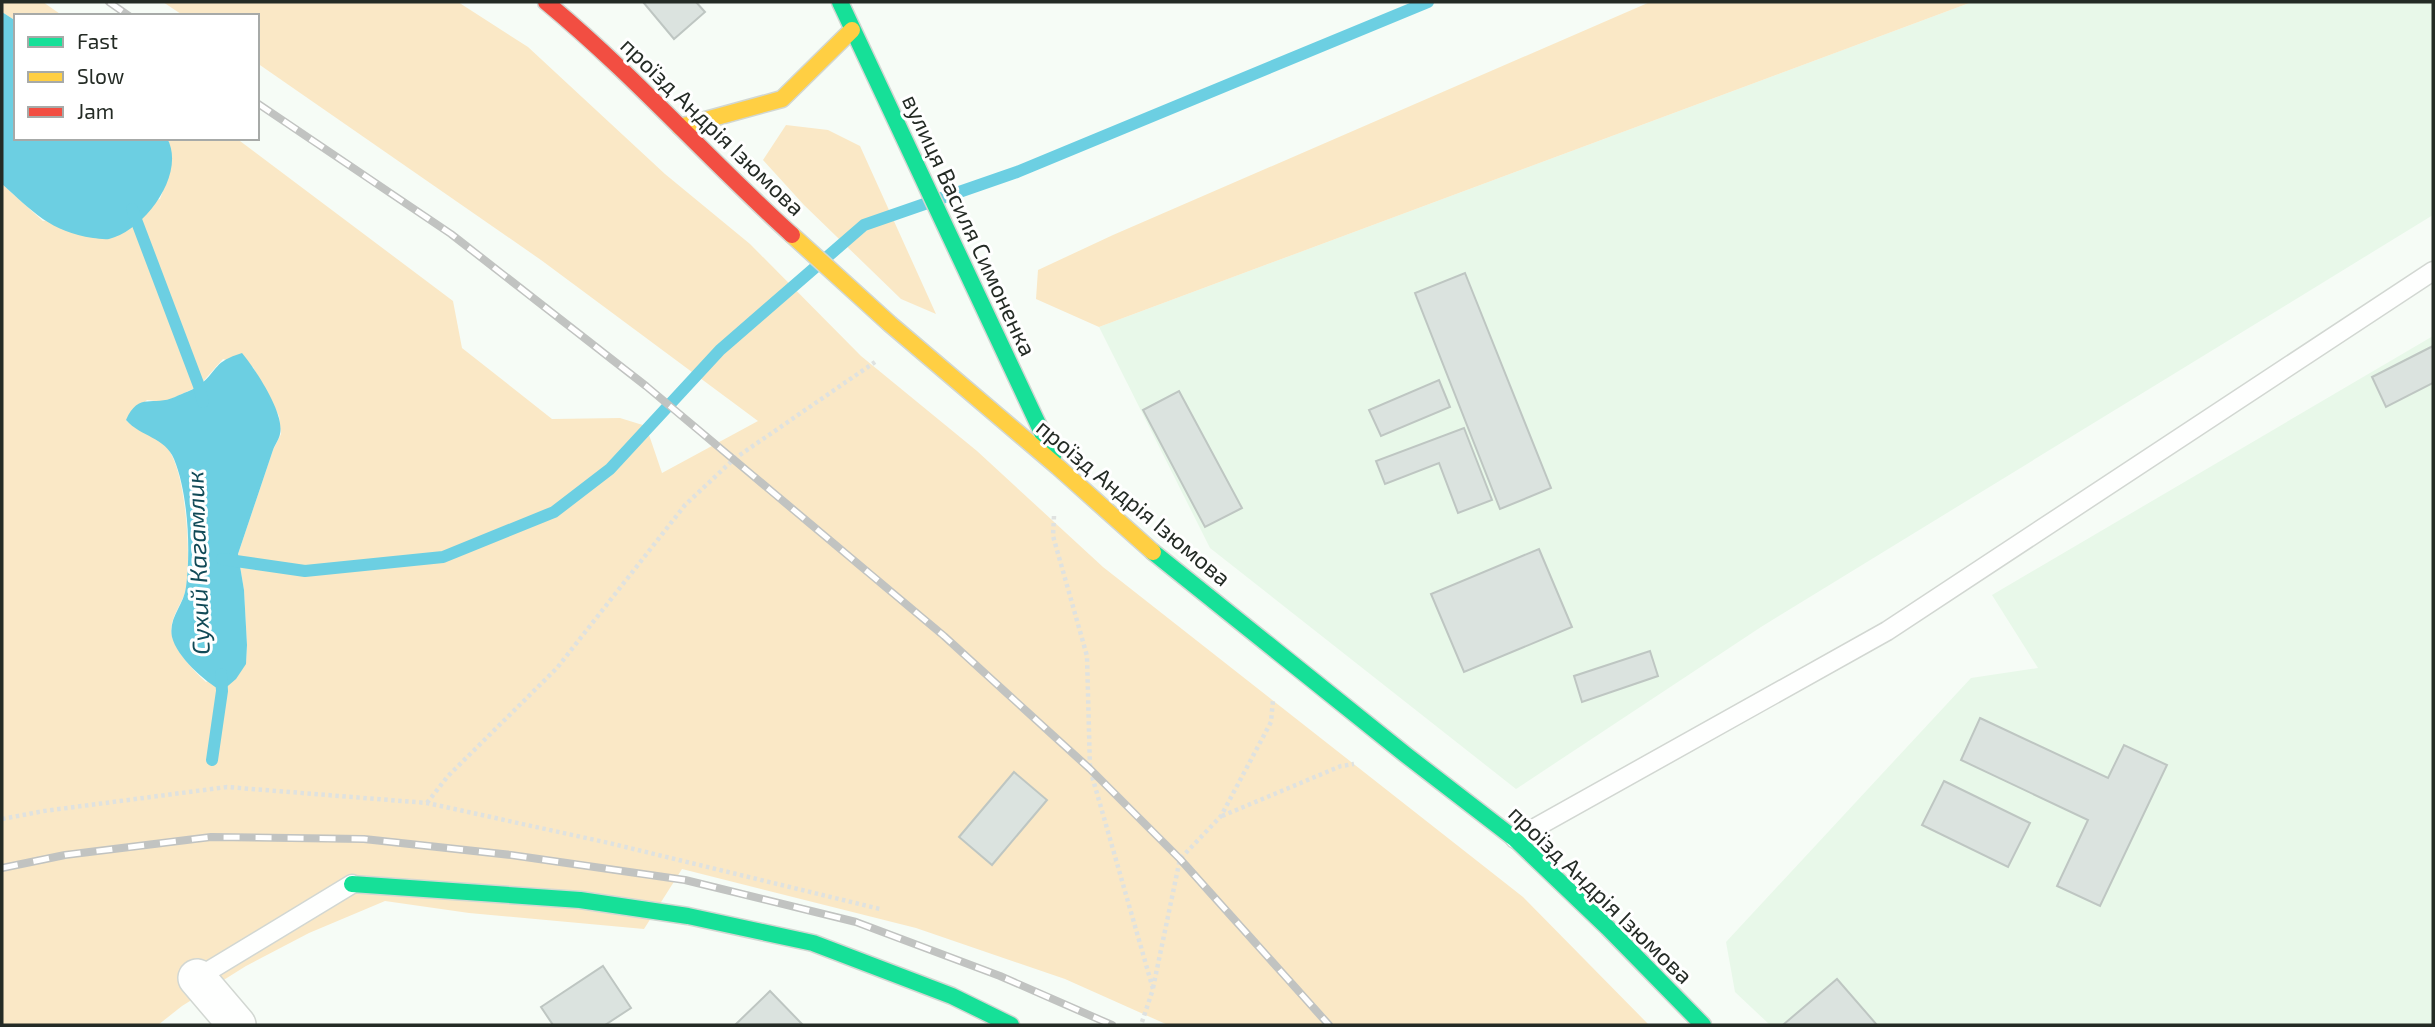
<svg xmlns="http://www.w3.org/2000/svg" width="2435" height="1027" font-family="'Exo 2',sans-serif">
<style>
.built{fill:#e8f8e9}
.green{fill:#fae8c6;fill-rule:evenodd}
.water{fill:#6ccfe2}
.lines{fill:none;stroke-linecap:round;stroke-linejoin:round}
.stream{stroke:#6ccfe2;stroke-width:12}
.building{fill:#dbe3df;stroke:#bec6c2;stroke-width:2}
.lane-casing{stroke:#d2d7d2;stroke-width:21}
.street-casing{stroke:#d2d7d2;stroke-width:40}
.fast-casing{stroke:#d2d7d2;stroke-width:19}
.slow-casing{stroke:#d2d7d2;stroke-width:19}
.jam-casing{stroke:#d2d7d2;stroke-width:19}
.path{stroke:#dfe2e0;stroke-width:4.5;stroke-dasharray:3.5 3.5;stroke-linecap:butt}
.lane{stroke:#fefffe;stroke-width:18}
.street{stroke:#fefffe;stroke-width:37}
.fast{stroke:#16e098;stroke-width:16}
.slow{stroke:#ffcf43;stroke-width:16}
.jam{stroke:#f24e42;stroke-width:16}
.rail-casing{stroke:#c1c3c1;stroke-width:8}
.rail{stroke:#fff;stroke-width:5;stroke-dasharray:16;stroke-linecap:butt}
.labels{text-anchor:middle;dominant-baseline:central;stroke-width:6;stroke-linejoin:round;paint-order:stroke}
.street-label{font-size:23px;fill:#242b25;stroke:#fff}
.water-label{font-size:24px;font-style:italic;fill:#114a57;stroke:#fff}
</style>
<rect width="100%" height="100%" fill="#f6fcf6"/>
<!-- built -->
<path class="built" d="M 1972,2 L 2433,2 L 2433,215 L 1761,627 L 1516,789 L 1210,548 L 1099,327 Z
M 2433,336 L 2433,1025 L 1770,1025 L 1735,992 L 1726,942 L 1971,678 L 2038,668 L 1992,595 Z"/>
<!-- green -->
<path class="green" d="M 2,2 L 43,2 L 63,16 L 16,16 L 16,21 L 2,12 Z
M 163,2 L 458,2 L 528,47 L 665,174 L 750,244 L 861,356 L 977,451 L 1103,567 L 1523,897 L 1649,1025 L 1168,1025 L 1065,979 L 916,928 L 682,869 L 644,929 L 469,913 L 385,901 L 309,933 L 246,966 L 182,1006 L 158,1025 L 2,1025 L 2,184 L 43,221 L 160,199 C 167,180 177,157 167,138 L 236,138 L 453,301 L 462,348 L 552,419 L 620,418 L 646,426 L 662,473 L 758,421 L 541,260 L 257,63 L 257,16 L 184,16 ZM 223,359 L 253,367 L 279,416 L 281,434 L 273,450 L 238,554 L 244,590 L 247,645 L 246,663 L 206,682 C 194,671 179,655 173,639 C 166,621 182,606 186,589 C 191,557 187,471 166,446 C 157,434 137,432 126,420 L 147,400 L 165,402 L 199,386 Z
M 1650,2 L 1972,2 L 1099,327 L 1036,299 L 1038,270 L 1113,235 Z
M 786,125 L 828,130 L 860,146 L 936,314 L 901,299 L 804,205 L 763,160 Z"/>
<!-- water -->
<path class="water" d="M 2,12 L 16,21 L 16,138 L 167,138 C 187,174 144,231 109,239 C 104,240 97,238 93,238 C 51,232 32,211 2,184 Z
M 242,353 C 255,369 285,413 280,434 C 279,439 275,445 273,450 L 238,554 L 244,590 L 247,645 L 246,664 L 236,679 L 222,691 C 204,681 177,657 172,637 C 168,618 184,605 186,587 C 191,550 188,493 174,459 C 165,437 141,437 126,420 C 139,391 153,407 175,397 C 183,393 193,390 200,385 C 219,369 213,362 242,353 Z"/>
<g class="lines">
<!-- stream -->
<path class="stream" d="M 132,209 L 199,386 L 203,402
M 222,559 L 305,571 L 443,557 L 554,512 L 610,469 L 720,350 L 864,225 L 1017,172 L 1428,2
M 212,760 L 222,691 L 221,674"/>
</g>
<!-- building -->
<path class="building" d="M 643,2 L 696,2 L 705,12 L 674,39 Z
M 1465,273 L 1551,488 L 1500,509 L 1415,293 Z
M 2433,346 L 2433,383 L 2386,407 L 2372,377 Z
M 1439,380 L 1450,407 L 1381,436 L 1369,410 Z
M 1179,391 L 1242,508 L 1205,527 L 1143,410 Z
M 1464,428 L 1492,500 L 1458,513 L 1439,463 L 1385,484 L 1376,461 Z
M 1539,549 L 1572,627 L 1464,672 L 1431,594 Z
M 1650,651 L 1658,676 L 1582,702 L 1574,676 Z
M 1980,718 L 2108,778 L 2124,745 L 2167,765 L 2100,906 L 2057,886 L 2088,820 L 1961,760 Z
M 1014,772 L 1047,800 L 992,865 L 959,837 Z
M 1944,781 L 2030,823 L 2008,867 L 1922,825 Z
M 603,966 L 631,1008 L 605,1025 L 553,1025 L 541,1007 Z
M 1837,979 L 1877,1025 L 1785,1025 L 1784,1024 Z
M 770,991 L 802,1024 L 735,1025 Z"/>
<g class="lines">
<defs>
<path id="lane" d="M 1515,839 L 1887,631 L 2433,271
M 197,978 L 352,884"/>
<path id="street" d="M 197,978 L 237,1025"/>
<path id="fast" d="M 840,2 L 1053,456
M 1153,552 L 1406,755 L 1515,839 L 1608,928 L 1703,1025
M 352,884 L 580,900 L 688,916 L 813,943 L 952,996 L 1011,1025"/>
<path id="slow" d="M 680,127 L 782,99 L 852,30
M 792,235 L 890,324 L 1058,467 L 1153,552"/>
<path id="jam" d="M 546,2 C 633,74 708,159 792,235"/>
</defs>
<!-- lane casing -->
<use href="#lane" class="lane-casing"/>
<!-- street casing -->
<use href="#street" class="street-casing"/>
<!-- fast casing -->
<use href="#fast" class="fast-casing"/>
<!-- slow casing -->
<use href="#slow" class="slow-casing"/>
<!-- jam casing -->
<use href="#jam" class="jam-casing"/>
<!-- path -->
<path class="path" d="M 1054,516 L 1053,536 L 1087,656 L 1090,769 L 1153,989 L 1141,1025
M 427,803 L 448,776 L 557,668 L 685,505 L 734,459 L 875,362
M 1222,816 L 1341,766 L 1354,764
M 2,819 L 44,811 L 227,787 L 427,803 L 609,843 L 880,909
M 1153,988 L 1180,859 L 1221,816 L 1271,722 L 1273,700"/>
<!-- lane -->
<use href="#lane" class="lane"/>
<!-- street -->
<use href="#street" class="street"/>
<!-- fast -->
<use href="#fast" class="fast"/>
<!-- slow -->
<use href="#slow" class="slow"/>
<!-- jam -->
<use href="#jam" class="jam"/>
<defs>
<path id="rail" d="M 109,2 L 129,16
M 257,103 L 451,234 L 646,386 L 944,636 L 1090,769 L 1180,859 L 1329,1025
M 2,868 L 65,855 L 211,837 L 364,839 L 511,855 L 685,880 L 856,922 L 1000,976 L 1112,1025"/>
</defs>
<!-- rail casing -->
<use href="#rail" class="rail-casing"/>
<!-- rail -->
<use href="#rail" class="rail"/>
</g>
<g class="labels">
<!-- street labels -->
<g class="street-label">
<text transform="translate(713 126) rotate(44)">проїзд Андрія Ізюмова</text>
<text transform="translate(970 225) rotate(65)">вулиця Василя Симоненка</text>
<text transform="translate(1134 502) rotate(40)">проїзд Андрія Ізюмова</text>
<text transform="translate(1601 894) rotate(44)">проїзд Андрія Ізюмова</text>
</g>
<!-- water labels -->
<g class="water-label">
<text transform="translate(197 563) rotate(-92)">Сухий Кагамлик</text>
</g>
</g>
<!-- border -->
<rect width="2435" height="1027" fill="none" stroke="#242b25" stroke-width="7"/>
<!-- legend -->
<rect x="14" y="14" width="245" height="126" fill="#ffffff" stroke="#a7aaa8" stroke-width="2"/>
<rect x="28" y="37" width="35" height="10" fill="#16e098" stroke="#a7aaa8" stroke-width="2"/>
<text x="77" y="49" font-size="21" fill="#242b25">Fast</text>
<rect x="28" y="72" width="35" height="10" fill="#ffcf43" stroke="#a7aaa8" stroke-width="2"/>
<text x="77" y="84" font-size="21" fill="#242b25">Slow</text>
<rect x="28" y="107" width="35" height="10" fill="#f24e42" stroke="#a7aaa8" stroke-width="2"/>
<text x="77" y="119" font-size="21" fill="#242b25">Jam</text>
</svg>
